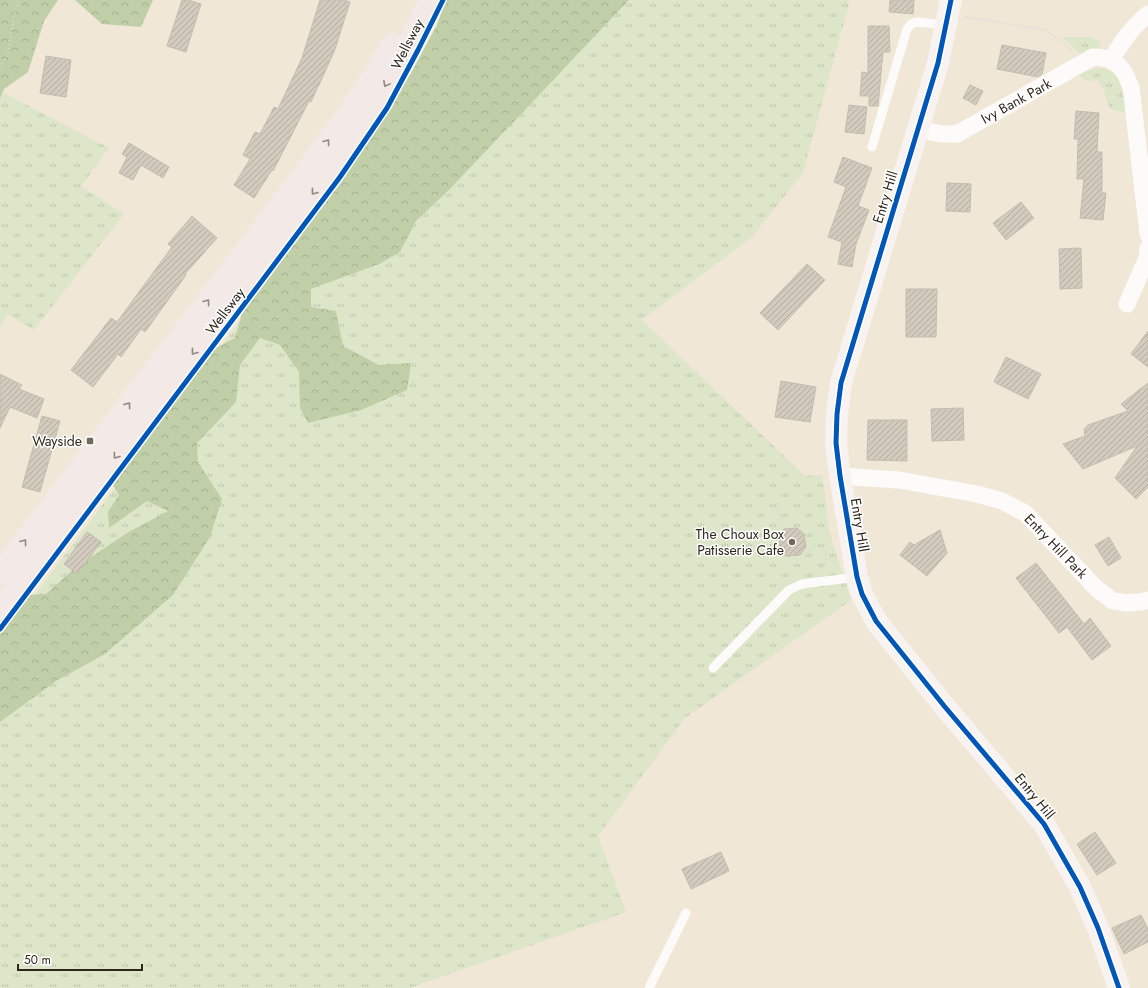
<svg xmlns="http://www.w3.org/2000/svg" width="1148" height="988" font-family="Jost,sans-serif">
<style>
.grass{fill:url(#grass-tufts)}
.forest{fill:url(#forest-crowns)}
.building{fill:url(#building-hatch);stroke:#c3bdaf}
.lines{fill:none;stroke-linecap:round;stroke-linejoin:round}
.path{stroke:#dad8d3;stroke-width:2.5;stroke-dasharray:1 3;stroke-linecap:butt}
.lane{stroke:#fdfbf9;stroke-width:9}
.street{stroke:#fdfbf9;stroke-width:17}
.secondary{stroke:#f8f3f0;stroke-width:22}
.primary{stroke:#f3eae7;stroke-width:22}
.cycleway-casing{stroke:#fff;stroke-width:8}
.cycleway{stroke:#0057b8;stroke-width:5}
.oneway{stroke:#908881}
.poi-dot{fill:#716a5c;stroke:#fff;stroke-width:1.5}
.labels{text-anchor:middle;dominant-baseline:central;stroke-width:3;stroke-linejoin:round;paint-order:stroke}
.street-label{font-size:14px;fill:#2d271b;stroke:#fff}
.poi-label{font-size:14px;fill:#2d271b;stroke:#fff;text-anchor:end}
</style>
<defs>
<pattern id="grass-tufts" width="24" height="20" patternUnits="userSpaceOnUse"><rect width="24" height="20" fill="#dde6c9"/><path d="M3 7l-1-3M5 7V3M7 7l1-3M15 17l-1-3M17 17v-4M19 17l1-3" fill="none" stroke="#bec5ac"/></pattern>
<pattern id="forest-crowns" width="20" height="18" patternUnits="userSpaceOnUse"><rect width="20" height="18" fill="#c0cfa7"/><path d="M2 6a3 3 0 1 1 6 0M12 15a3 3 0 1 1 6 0" fill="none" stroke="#a5b28f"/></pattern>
<pattern id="building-hatch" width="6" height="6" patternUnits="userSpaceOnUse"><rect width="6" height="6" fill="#d1cabd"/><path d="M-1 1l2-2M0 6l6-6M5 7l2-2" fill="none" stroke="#b4aea2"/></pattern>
</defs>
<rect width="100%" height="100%" fill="#f0e7d6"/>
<!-- grass -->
<path class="grass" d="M 452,0 L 850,0 L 803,173 L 752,237 L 642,320 L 805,476 L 822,475 L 830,535 L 851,600 L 685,718 L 598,836 L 626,912 L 410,988 L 0,988 L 0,641 L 329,203 L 380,133 Z
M 1061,37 L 1091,37 L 1100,42 L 1100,48 L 1098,52 L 1081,54 Z
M 1103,68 C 1125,75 1124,94 1128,113 L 1110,109 L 1104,91 L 1098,81 L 1085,80 L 1078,75 L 1089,70 Z
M 0,91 L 109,148 L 81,186 L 124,214 L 34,330 L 8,314 L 0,326 Z"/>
<!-- forest -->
<path class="forest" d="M 0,0 L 58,0 L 44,21 L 28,72 L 4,89 L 0,98 Z
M 75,0 L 153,0 L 141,27 L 102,24 Z
M 446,0 L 629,0 L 448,191 L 416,221 L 400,252 L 379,264 L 311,289 L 311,307 L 336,311 L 343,346 L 379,365 L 411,363 L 407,390 L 361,410 L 308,423 L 300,408 L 299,372 L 280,345 L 260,338 L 240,365 L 236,402 L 197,443 L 198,462 L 222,499 L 210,537 L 173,595 L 105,654 L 56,681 L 0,722 L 0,622 L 26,595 L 46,594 L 75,568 L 127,533 L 168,511 L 147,501 L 109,528 L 108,512 L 119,495 L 111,482 L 210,351 L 235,338 L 244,306 L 372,135 L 410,75 L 437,25 Z"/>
<!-- building -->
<path class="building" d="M 182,0 L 188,0 L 201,4 L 186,52 L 167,46 Z
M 320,0 L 343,0 L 350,2 L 334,52 L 311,102 L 309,101 L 273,171 L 272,170 L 254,198 L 234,185 L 250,159 L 243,155 L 255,132 L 260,134 L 274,107 L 278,109 L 302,58 Z
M 890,0 L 914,0 L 913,14 L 889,12 Z
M 868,26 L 889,26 L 890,52 L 883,52 L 878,106 L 869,106 L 869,96 L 860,96 L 862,72 L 868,73 Z
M 1002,45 L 1046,53 L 1042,74 L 1038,77 L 997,69 Z
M 46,56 L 71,60 L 66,97 L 40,93 Z
M 970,85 L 983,91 L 976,105 L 963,98 Z
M 849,105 L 867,107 L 864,134 L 845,132 Z
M 1076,111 L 1099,113 L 1097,152 L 1102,152 L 1102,193 L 1106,193 L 1103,220 L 1080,218 L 1084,179 L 1077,179 L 1078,139 L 1074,139 Z
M 129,143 L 169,167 L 163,178 L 141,165 L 133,180 L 119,173 L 127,157 L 122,154 Z
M 843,157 L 872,168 L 858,206 L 869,210 L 856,244 L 852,267 L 838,264 L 842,242 L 828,237 L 846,187 L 834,182 Z
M 947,183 L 971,184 L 970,212 L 946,211 Z
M 1021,202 L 1034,218 L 1006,240 L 993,223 Z
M 192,216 L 217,238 L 185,274 L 186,275 L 145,332 L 141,329 L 121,357 L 118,354 L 93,387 L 71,370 L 111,318 L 117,322 L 172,247 L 168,244 Z
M 1081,248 L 1082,288 L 1060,289 L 1059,249 Z
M 807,264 L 825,280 L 778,330 L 760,313 Z
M 906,289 L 937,289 L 936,337 L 906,337 Z
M 1148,331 L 1148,367 L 1131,354 Z
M 1006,357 L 1041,374 L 1028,399 L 994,382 Z
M 0,374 L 22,385 L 19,389 L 44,399 L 37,418 L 10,407 L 0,428 Z
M 781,381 L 816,387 L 810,422 L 775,417 Z
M 1148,383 L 1148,487 L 1136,499 L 1115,478 L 1137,446 L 1083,469 L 1063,444 L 1085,436 L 1084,429 L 1088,425 L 1128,411 L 1121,404 Z
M 963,408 L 964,440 L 932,441 L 931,409 Z
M 42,416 L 60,421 L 40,492 L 22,487 Z
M 868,420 L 907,420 L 907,461 L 867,460 Z
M 797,528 L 804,534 L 806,547 L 800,555 L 787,556 L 780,549 L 779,537 L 784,529 Z
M 940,530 L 947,553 L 927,576 L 900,555 L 910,542 L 914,545 Z
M 87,532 L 101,542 L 77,574 L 64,564 Z
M 1109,537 L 1121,558 L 1108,566 L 1095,545 Z
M 1036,563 L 1084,624 L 1090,618 L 1111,646 L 1092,660 L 1067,627 L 1059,633 L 1016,578 Z
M 1095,832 L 1116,863 L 1097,875 L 1077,844 Z
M 721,852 L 729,871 L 691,889 L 682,869 Z
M 1141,915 L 1148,929 L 1148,942 L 1124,954 L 1112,928 Z"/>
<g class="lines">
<!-- path -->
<path class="path" d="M 966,17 L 1046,30 L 1071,50
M 0,67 L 8,52 L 15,10 L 19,0
M 750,547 L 765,545 L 775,549 L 778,554 L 789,558 L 799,560 L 809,554 L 815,545 L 820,545 C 829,554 826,558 823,570
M 775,549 C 775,539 775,532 782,526 L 777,503
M 804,550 L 809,554"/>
<!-- lane -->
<path class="lane" d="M 872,147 L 907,29 L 911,24 L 917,22 L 946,25
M 713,668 L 789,590 L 802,584 L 857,577
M 649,988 L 686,913"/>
<!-- street -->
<path class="street" d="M 1111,60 C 1122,42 1131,28 1148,14
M 918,129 L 941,134 L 957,134 L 1093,57 C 1105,57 1117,61 1124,72 C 1127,76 1128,82 1131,87 L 1148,234
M 1127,304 L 1147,258 L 1148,248
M 840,476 L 899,480 L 977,494 L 1002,501 L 1025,513 L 1096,588 L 1113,601 L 1127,603 L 1141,602 L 1148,600"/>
<!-- secondary -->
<path class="secondary" d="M 951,0 L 938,63 L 841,383 L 837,414 L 836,443 L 840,476 L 857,577 L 862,594 L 876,621 L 945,707 L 1044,824 L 1080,887 L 1098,928 L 1119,988"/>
<!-- primary -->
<path class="primary" d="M 0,573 L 294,187 L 352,108 L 393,44
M 0,609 L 330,170 L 377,102 L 408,45 L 430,0"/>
<defs>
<path id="cycleway" d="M 951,0 L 938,63 L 841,383 L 837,414 L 836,443 L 840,476 L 857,577 L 862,594 L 876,621 L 945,707 L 1044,824 L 1080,887 L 1098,928 L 1119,988
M 0,629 L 340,177 L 387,108 L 418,50 L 443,0"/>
</defs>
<!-- cycleway casing -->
<use href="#cycleway" class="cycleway-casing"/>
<!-- cycleway -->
<use href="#cycleway" class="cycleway"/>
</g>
<!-- one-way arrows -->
<defs><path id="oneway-chevron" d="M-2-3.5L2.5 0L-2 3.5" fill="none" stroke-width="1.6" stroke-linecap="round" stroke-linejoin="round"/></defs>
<g class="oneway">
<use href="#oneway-chevron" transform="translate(386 84) rotate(118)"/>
<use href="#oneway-chevron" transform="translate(327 142) rotate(-53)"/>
<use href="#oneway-chevron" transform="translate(314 192) rotate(127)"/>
<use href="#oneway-chevron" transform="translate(207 302) rotate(-53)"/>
<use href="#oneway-chevron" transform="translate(194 352) rotate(127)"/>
<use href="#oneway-chevron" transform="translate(128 405) rotate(-53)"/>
<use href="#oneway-chevron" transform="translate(116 456) rotate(127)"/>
<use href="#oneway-chevron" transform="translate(24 542) rotate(-53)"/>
</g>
<!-- markers -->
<g class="poi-dot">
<rect x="86" y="437" width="8" height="8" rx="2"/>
<circle cx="792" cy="542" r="4"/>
</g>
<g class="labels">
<!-- street labels -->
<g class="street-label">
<text transform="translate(407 44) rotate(-63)">Wellsway</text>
<text transform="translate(1016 101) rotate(-29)">Ivy Bank Park</text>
<text transform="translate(885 197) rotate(-73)">Entry Hill</text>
<text transform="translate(225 311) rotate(-53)">Wellsway</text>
<text transform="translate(860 525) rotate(81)">Entry Hill</text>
<text transform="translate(1056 546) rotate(46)">Entry Hill Park</text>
<text transform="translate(1035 796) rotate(51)">Entry Hill</text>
</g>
<!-- poi labels -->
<g class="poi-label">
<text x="82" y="441">Wayside</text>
<text x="784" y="534">The Choux Box<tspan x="784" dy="16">Patisserie Cafe</tspan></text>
</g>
</g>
<!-- scale -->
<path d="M18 964v6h124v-6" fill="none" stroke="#2d271b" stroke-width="2"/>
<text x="24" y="964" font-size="12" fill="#2d271b" stroke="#ffffff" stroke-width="3" paint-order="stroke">50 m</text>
</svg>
